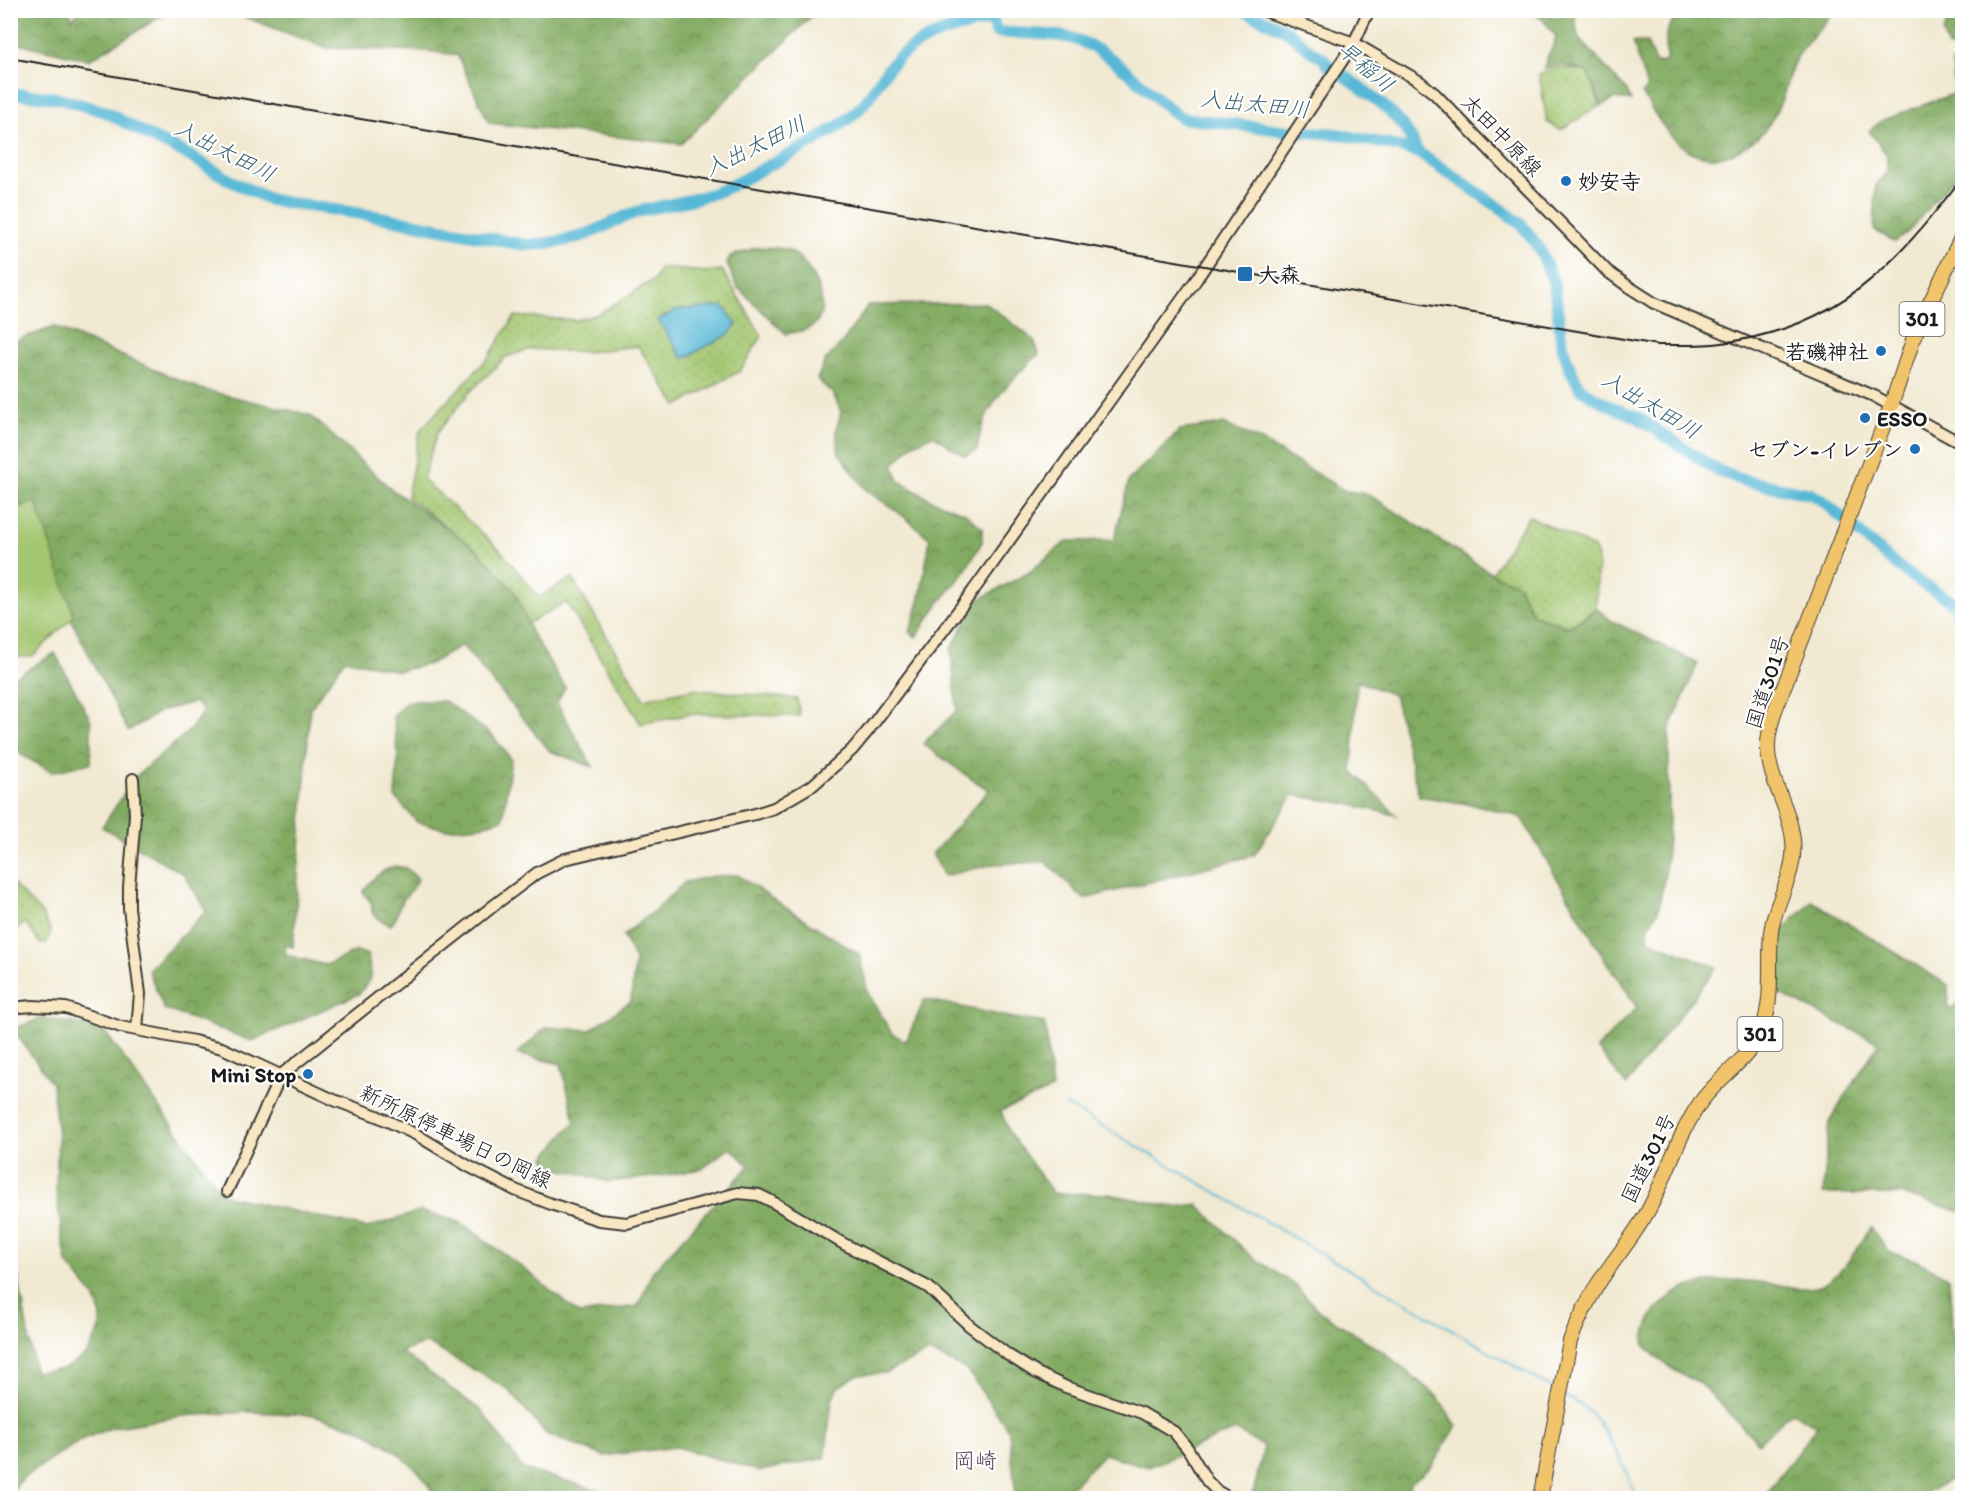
<svg xmlns="http://www.w3.org/2000/svg" width="1973" height="1509" font-family="Itim,'Klee One',sans-serif">
<style>
.grass{fill:url(#grass-dots);stroke:#607146;stroke-width:1.5}
.forest{fill:url(#forest-crowns);stroke:#4f643f;stroke-width:1.5}
.pitch{fill:#a3c670;stroke:#607146;stroke-width:1.5}
.water{fill:#57b8d6;stroke:#3a6a79;stroke-width:1.5}
.lines{fill:none;stroke-linecap:round;stroke-linejoin:round}
.stream{stroke:#57b8d6;stroke-width:2}
.river{stroke:#57b8d6;stroke-width:12}
.secondary-casing{stroke:#3c3b37;stroke-width:14}
.highway-casing{stroke:#3c3b37;stroke-width:16}
.secondary{stroke:#f9e7c3;stroke-width:10}
.highway{stroke:#f1c36a;stroke-width:14}
.rail{stroke:#1c1c1c;stroke-width:2}
.poi-dot{fill:#1f6fb2;stroke:#fff;stroke-width:2}
.labels{text-anchor:middle;dominant-baseline:central;stroke-width:4.5;stroke-linejoin:round;paint-order:stroke}
.shield{fill:#fff;stroke:#606060;stroke-width:1.5}
.shield-label{font-size:20px;font-weight:bold;fill:#1c1c1c}
.street-label{font-size:21px;fill:#1c1c1c;stroke:#fff}
.poi-label{font-size:21px;font-weight:bold;fill:#1c1c1c;stroke:#fff;text-anchor:start}
.water-label{font-size:22px;font-style:italic;fill:#376270;stroke:#fff}
.neighbourhood-label{font-size:22px;fill:#5c4a5c;stroke:#fff}
</style>
<defs>
<pattern id="grass-dots" width="8" height="8" patternUnits="userSpaceOnUse" patternTransform="scale(1.5)"><rect width="8" height="8" fill="#a3c670"/><path d="M2 2h.1M6 6h.1" fill="none" stroke="#8caa60" stroke-width="1.8" stroke-linecap="round"/></pattern>
<pattern id="forest-crowns" width="20" height="18" patternUnits="userSpaceOnUse" patternTransform="scale(1.5)"><rect width="20" height="18" fill="#82ab62"/><path d="M2 6a3 3 0 1 1 6 0M12 15a3 3 0 1 1 6 0" fill="none" stroke="#6a8a50"/></pattern>
</defs>
<rect width="100%" height="100%" fill="#fff"/>
<filter id="ink" filterUnits="userSpaceOnUse"><feTurbulence type="fractalNoise" baseFrequency=".0167" numOctaves="2"/><feDisplacementMap in="SourceGraphic" scale="12" xChannelSelector="R" yChannelSelector="G"/><feConvolveMatrix kernelMatrix="1 2 1 2 8 2 1 2 1" color-interpolation-filters="sRGB"/></filter>
<filter id="wash" filterUnits="userSpaceOnUse"><feTurbulence type="fractalNoise" baseFrequency=".008" numOctaves="4" result="noise"/><feDisplacementMap in="SourceGraphic" scale="24" xChannelSelector="R" yChannelSelector="G"/><feGaussianBlur stdDeviation="1.35" result="paint"/><feColorMatrix in="noise" values="0 0 0 0 0 0 0 0 0 0 0 0 0 0 0 0 0 1.4 0 .05"/><feComposite in="paint" operator="in"/></filter>
<g filter="url(#wash)">
<rect width="100%" height="100%" fill="#f1e9d1"/>
<!-- grass -->
<path class="grass" d="M 1560,67 L 1588,72 L 1600,106 L 1560,130 L 1547,122 L 1539,74 Z
M 660,268 L 707,272 L 722,270 L 762,336 L 740,371 L 677,406 L 638,346 L 586,352 L 531,349 L 506,357 L 470,392 L 437,433 L 423,479 L 499,549 L 539,597 L 572,578 L 644,699 L 693,689 L 797,699 L 800,716 L 691,714 L 641,724 L 566,602 L 527,624 L 509,586 L 476,549 L 407,497 L 420,430 L 488,358 L 515,316 L 576,320 L 598,314 L 655,279 Z
M 1529,516 L 1594,548 L 1598,557 L 1596,608 L 1569,627 L 1533,615 L 1518,584 L 1491,574 Z
M 13,884 L 43,915 L 51,932 L 47,943 L 40,944 L 26,923 L 15,929 L 11,921 L 11,886 Z"/>
<!-- forest -->
<path class="forest" d="M 11,10 L 70,11 L 72,19 L 79,11 L 170,11 L 89,60 L 11,42 Z
M 1952,10 L 1959,11 L 1962,15 L 1962,47 L 1948,48 L 1943,33 Z
M 228,11 L 817,11 L 681,144 L 489,123 L 457,55 L 427,51 L 327,48 Z
M 1530,11 L 1548,11 L 1553,18 L 1565,13 L 1564,11 L 1574,11 L 1578,37 L 1627,91 L 1631,101 L 1615,98 L 1602,106 L 1588,72 L 1561,64 L 1544,69 C 1546,56 1554,48 1556,36 L 1543,20 Z
M 1678,11 L 1678,10 L 1834,11 C 1823,27 1807,40 1797,57 C 1788,72 1787,89 1780,104 C 1777,111 1773,118 1769,124 C 1762,136 1750,144 1738,150 C 1690,176 1663,128 1642,93 L 1647,88 L 1633,42 L 1647,42 L 1655,63 L 1666,62 L 1666,34 Z
M 1962,60 L 1962,168 L 1908,232 L 1895,242 L 1874,230 L 1876,185 L 1887,173 L 1887,155 L 1869,131 L 1883,120 L 1955,93 L 1952,62 Z
M 758,247 C 767,248 783,247 790,251 C 809,261 833,304 816,323 C 809,331 795,332 786,334 L 737,287 L 727,264 L 730,256 Z
M 986,303 L 1034,340 L 1039,354 C 1008,384 981,406 977,451 L 964,456 L 933,435 L 912,445 L 893,465 L 899,481 L 931,500 L 965,513 L 982,528 L 982,542 L 963,574 L 939,603 L 916,637 L 910,632 L 920,598 L 930,539 L 902,515 L 866,490 L 839,453 L 836,431 L 841,412 L 833,394 L 817,379 L 825,361 L 842,343 L 868,305 Z
M 54,327 L 201,389 L 310,415 L 390,488 L 476,549 L 515,592 L 531,632 L 565,687 L 557,703 L 593,767 L 550,751 L 462,645 L 430,664 L 398,671 L 345,659 L 310,709 L 293,947 L 285,945 L 286,955 L 326,965 L 357,951 L 368,955 L 371,978 L 359,994 L 252,1041 L 164,1009 L 148,970 L 206,911 L 184,874 L 102,827 L 135,777 L 191,729 L 203,711 L 195,702 L 161,711 L 128,731 L 11,502 L 11,342 Z
M 1223,424 L 1260,440 L 1345,491 L 1368,494 L 1494,575 L 1518,584 L 1533,615 L 1569,627 L 1594,612 L 1596,608 L 1612,621 L 1698,663 L 1669,731 L 1669,822 L 1665,874 L 1658,911 L 1648,928 L 1648,940 L 1717,967 L 1626,1085 L 1597,1048 L 1637,1008 L 1620,980 L 1610,968 L 1521,817 L 1481,806 L 1419,796 L 1394,695 L 1357,681 L 1352,771 L 1396,815 L 1337,802 L 1293,795 L 1254,855 L 1084,899 L 1046,862 L 994,864 L 944,876 L 932,854 L 989,790 L 967,776 L 923,744 L 957,710 L 951,650 L 976,601 L 1028,573 L 1067,541 L 1114,540 L 1129,480 L 1180,430 Z
M 55,653 L 91,721 L 91,763 L 52,772 L 11,749 L 10,680 Z
M 407,701 L 445,701 L 492,735 L 511,759 L 503,819 L 481,826 L 446,829 L 417,822 L 395,797 L 398,756 L 393,716 Z
M 395,866 L 406,868 L 418,879 C 413,890 403,897 399,908 C 396,916 397,919 391,925 L 380,920 L 372,913 L 372,904 L 363,892 C 371,879 381,871 395,866 Z
M 738,875 L 780,904 L 859,954 L 868,993 L 892,1034 L 906,1041 L 925,999 L 1008,1017 L 1045,1023 L 1052,1089 L 1001,1111 L 1009,1132 L 1053,1193 L 1110,1194 L 1174,1207 L 1197,1204 L 1251,1256 L 1295,1285 L 1319,1311 L 1385,1353 L 1438,1397 L 1457,1426 L 1431,1467 L 1411,1483 L 1403,1498 L 1252,1498 L 1264,1447 L 1235,1430 L 1149,1467 L 1104,1454 L 1060,1498 L 1016,1498 L 1009,1431 L 967,1370 L 929,1352 L 885,1373 L 857,1375 L 837,1388 L 832,1400 L 825,1458 L 760,1471 L 676,1447 L 604,1456 L 546,1434 L 508,1389 L 427,1343 L 401,1352 L 482,1411 L 523,1469 L 626,1498 L 437,1498 L 419,1472 L 394,1450 L 360,1429 L 313,1415 L 250,1412 L 182,1416 L 111,1428 L 81,1440 L 24,1477 L 11,1492 L 10,1230 L 35,1372 L 64,1369 L 86,1355 L 99,1331 L 101,1316 L 94,1297 L 67,1263 L 61,1230 L 56,1188 L 58,1137 L 52,1084 L 13,1029 L 42,1018 L 102,1028 L 223,1195 L 367,1228 L 421,1211 L 460,1222 L 527,1271 L 579,1314 L 638,1306 L 653,1271 L 749,1166 L 730,1147 L 702,1169 L 661,1176 L 609,1182 L 574,1172 L 551,1168 L 545,1157 L 575,1121 L 561,1064 L 517,1054 L 546,1027 L 590,1030 L 631,1001 L 635,960 L 623,936 L 656,909 L 685,882 L 715,876 Z
M 1812,901 L 1948,985 L 1949,1010 L 1962,1001 L 1962,1212 L 1901,1194 L 1823,1194 L 1829,1122 L 1879,1043 L 1780,994 L 1774,938 Z
M 1871,1228 L 1889,1252 L 1916,1260 L 1949,1278 L 1962,1473 L 1916,1498 L 1767,1498 L 1765,1496 L 1817,1426 L 1791,1412 L 1758,1443 L 1700,1383 L 1677,1372 L 1657,1358 L 1644,1345 C 1644,1329 1651,1315 1662,1304 C 1689,1275 1738,1278 1774,1284 C 1788,1286 1807,1291 1820,1286 C 1840,1279 1859,1245 1871,1228 Z"/>
<!-- pitch -->
<path class="pitch" d="M 36,502 L 74,616 L 33,656 L 11,658 L 11,510 Z"/>
<!-- water -->
<path class="water" d="M 723,306 L 737,324 L 728,335 L 683,359 L 658,320 L 676,310 Z"/>
<g class="lines">
<!-- stream -->
<path class="stream" d="M 1946,598 L 1947,605 L 1962,630
M 1066,1105 L 1554,1389
M 1565,1396 C 1574,1401 1582,1405 1589,1412 C 1606,1427 1630,1476 1636,1498"/>
<!-- river -->
<path class="river" d="M 974,10 L 993,19
M 1243,10 L 1287,31 L 1312,52 L 1323,58 L 1327,64 C 1358,86 1406,115 1417,152
M 993,19 L 996,32 C 1017,34 1051,33 1071,38 C 1108,48 1143,87 1173,112 L 1182,118 L 1290,131 L 1338,134 L 1404,148 L 1419,153 L 1496,205 L 1522,225 L 1539,248 L 1554,283 L 1562,346 L 1571,371 L 1580,388 L 1592,396 L 1614,408 L 1637,417 L 1715,469 L 1742,480 L 1811,494 L 1822,500 C 1866,538 1908,583 1962,605
M 10,93 L 57,98 L 106,112 L 151,137 L 183,152 L 231,181 L 271,200 L 375,216 L 525,245 C 546,244 565,242 584,235 C 601,230 616,219 634,213 C 662,204 694,202 722,190 C 736,184 749,176 762,169 C 792,153 822,139 849,118 C 868,104 876,83 891,65 C 918,35 956,28 993,19"/>
</g>
</g>
<g filter="url(#ink)">
<g class="lines">
<defs>
<path id="secondary" d="M 1262,10 L 1354,43 L 1419,81 L 1435,94 L 1607,271 L 1629,287 L 1654,303 L 1874,396 L 1962,444
M 133,779 L 135,815 L 129,887 L 129,908 L 140,994 L 137,1029
M 10,1008 L 33,1006 L 66,1008 L 121,1027 L 194,1041 L 222,1048 L 334,1100 L 377,1116 L 417,1135 L 468,1166 L 515,1190 L 551,1204 L 599,1220 L 627,1223 L 738,1193 L 759,1195 L 771,1201 L 844,1244 L 928,1287 L 970,1326 L 1008,1355 L 1035,1372 L 1066,1387 L 1142,1413 L 1174,1432 L 1188,1449 L 1207,1481 L 1217,1491 L 1229,1498
M 227,1191 L 281,1075 L 497,903 L 537,873 L 565,859 L 755,814 L 774,808 L 813,785 L 852,750 L 867,732 L 973,591 L 1196,280 L 1354,43 L 1369,10"/>
<path id="highway" d="M 1540,1498 L 1570,1341 C 1578,1321 1587,1302 1598,1284 C 1614,1259 1635,1235 1649,1209 C 1668,1173 1677,1137 1700,1103 C 1719,1076 1752,1058 1763,1027 C 1774,996 1768,963 1771,932 C 1775,899 1797,875 1793,840 C 1790,808 1769,781 1768,749 C 1767,737 1771,725 1774,713 L 1891,406 L 1915,334 L 1962,236"/>
</defs>
<!-- secondary casing -->
<use href="#secondary" class="secondary-casing"/>
<!-- highway casing -->
<use href="#highway" class="highway-casing"/>
<!-- secondary -->
<use href="#secondary" class="secondary"/>
<!-- highway -->
<use href="#highway" class="highway"/>
<!-- rail -->
<path class="rail" d="M 10,58 L 1658,345 C 1679,345 1701,346 1722,343 C 1841,326 1892,268 1962,178"/>
</g>
</g>
<!-- markers -->
<g class="poi-dot">
<circle cx="1566" cy="181" r="6"/>
<rect x="1237" y="266" width="16" height="16" rx="3"/>
<circle cx="1881" cy="351" r="6"/>
<circle cx="1865" cy="418" r="6"/>
<circle cx="1915" cy="449" r="6"/>
<circle cx="308" cy="1074" r="6"/>
</g>
<g class="labels">
<!-- shield labels -->
<g class="shield">
<rect x="1899.5" y="302" width="45" height="34" rx="4.5"/>
<rect x="1737.5" y="1017" width="45" height="34" rx="4.5"/>
</g>
<g class="shield-label">
<text x="1922" y="319">301</text>
<text x="1760" y="1034">301</text>
</g>
<!-- street labels -->
<g class="street-label">
<text transform="translate(1502 135) rotate(46)">太田中原線</text>
<text transform="translate(1767 682) rotate(-72)">国道301号</text>
<text transform="translate(456 1136) rotate(26)">新所原停車場日の岡線</text>
<text transform="translate(1648 1158) rotate(-64)">国道301号</text>
</g>
<!-- poi labels -->
<g class="poi-label">
<text x="1578" y="181">妙安寺</text>
<text x="1258" y="274">大森</text>
<text x="1869" y="351" text-anchor="end">若磯神社</text>
<text x="1877" y="418">ESSO</text>
<text x="1903" y="449" text-anchor="end">セブン-イレブン</text>
<text x="296" y="1074" text-anchor="end">Mini Stop</text>
</g>
<!-- water labels -->
<g class="water-label">
<text transform="translate(1366 67) rotate(40)">早稲川</text>
<text transform="translate(1255 104) rotate(6)">入出太田川</text>
<text transform="translate(755 146) rotate(-26)">入出太田川</text>
<text transform="translate(225 151) rotate(27)">入出太田川</text>
<text transform="translate(1651 405) rotate(31)">入出太田川</text>
</g>
<!-- neighbourhood labels -->
<g class="neighbourhood-label">
<text x="975" y="1460">岡崎</text>
</g>
</g>
<!-- margin -->
<rect width="1973" height="1509" fill="none" stroke="#fff" stroke-width="36"/>
</svg>
